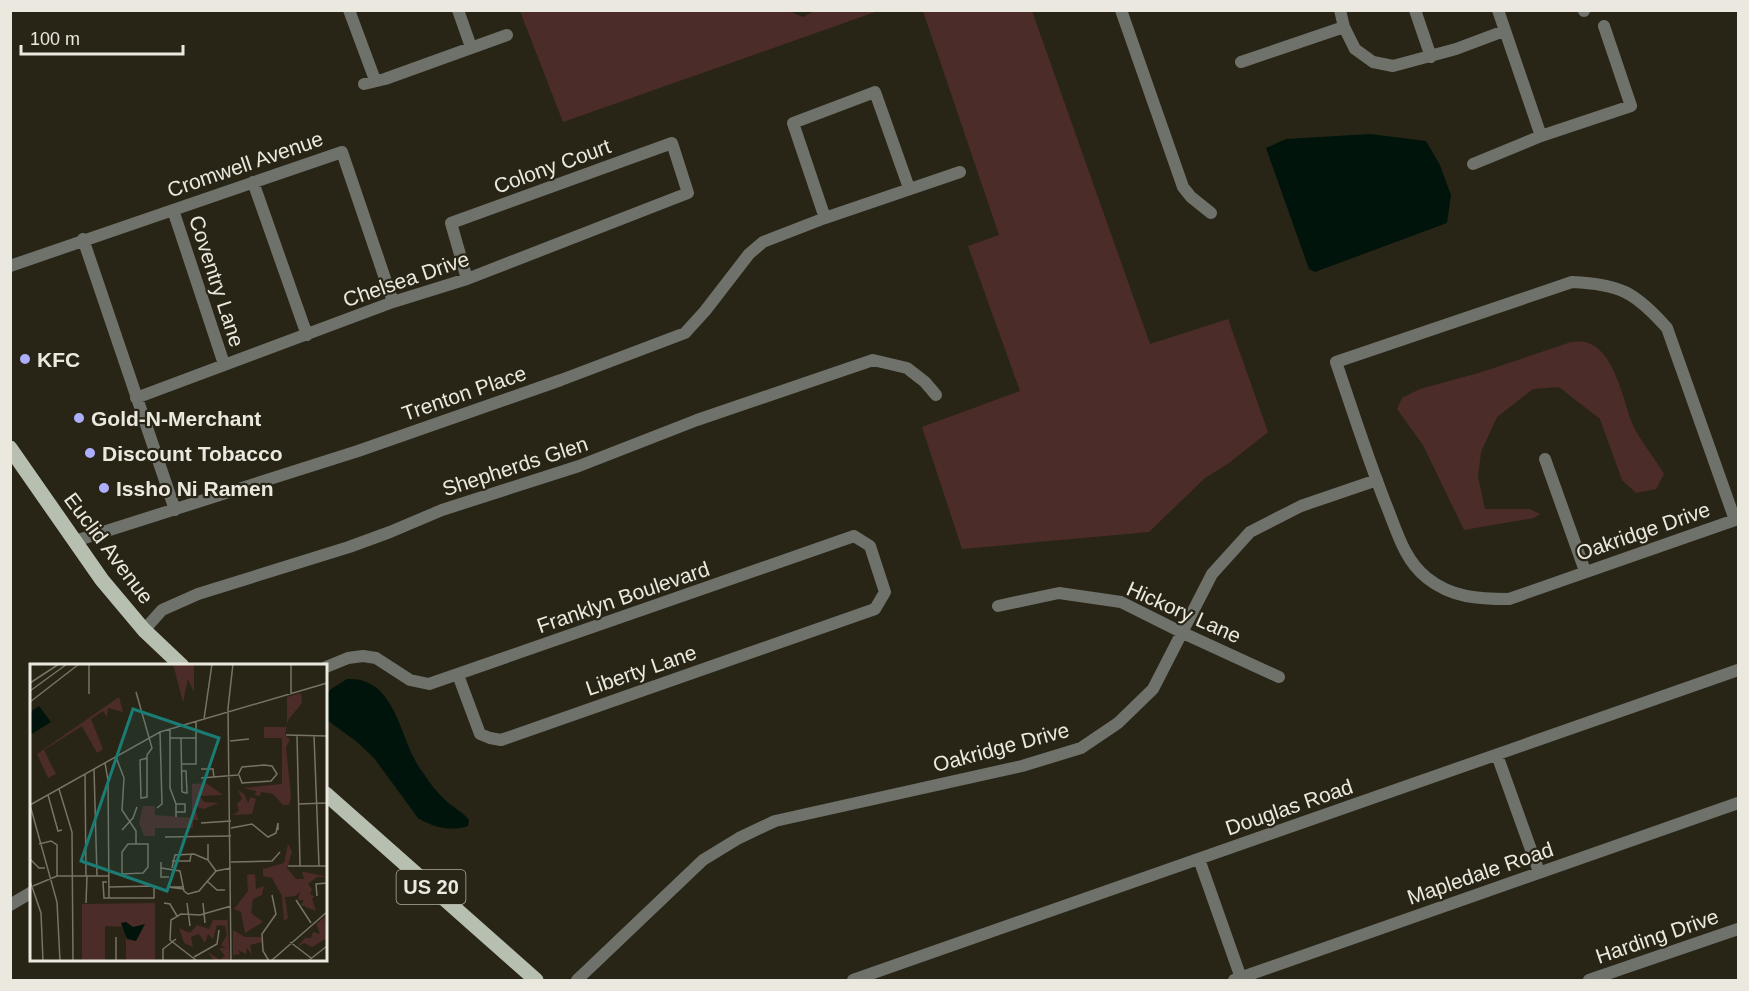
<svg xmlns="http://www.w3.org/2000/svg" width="1749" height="991" font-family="Helvetica,sans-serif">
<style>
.green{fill:#4c2c28}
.water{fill:#01140c}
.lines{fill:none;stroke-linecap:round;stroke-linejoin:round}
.street{stroke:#6e726b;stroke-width:12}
.primary{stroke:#b6bfb0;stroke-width:15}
.poi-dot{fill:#acaffb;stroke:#292516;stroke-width:2}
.labels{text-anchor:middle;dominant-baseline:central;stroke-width:4.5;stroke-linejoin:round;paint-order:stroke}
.shield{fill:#292516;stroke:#b1aea3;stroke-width:1.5}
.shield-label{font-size:20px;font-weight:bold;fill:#ebe9df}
.street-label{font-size:21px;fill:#ebe9df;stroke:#292516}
.poi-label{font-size:21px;font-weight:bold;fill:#ebe9df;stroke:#292516;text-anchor:start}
.inset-road{fill:none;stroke:#777366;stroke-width:1.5}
.view{fill:#1a7c74;fill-opacity:0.15;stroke:#1a7c74;stroke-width:3}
.inset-edge{fill:none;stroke:#ebe9df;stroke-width:3}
</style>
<rect width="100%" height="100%" fill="#292516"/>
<!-- green -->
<path class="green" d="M 786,10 L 803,17 L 814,11 L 878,11 L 563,122 L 520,11 Z
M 923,11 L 1032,11 L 1150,344 L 1228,319 L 1268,432 L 1229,463 L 1205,478 L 1149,532 L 962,549 L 922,427 L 1020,391 L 968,246 L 999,235 Z
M 1571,342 C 1575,342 1581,341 1585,342 C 1614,348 1623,400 1632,423 C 1638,438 1655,458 1664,474 L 1656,489 L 1636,493 L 1622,480 L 1600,419 L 1559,387 L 1533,389 L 1497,417 L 1481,452 L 1478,477 L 1485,509 L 1530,509 L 1540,514 L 1534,518 L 1464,530 L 1423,445 L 1397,409 L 1402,398 L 1420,389 L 1482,372 Z"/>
<!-- water -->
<path class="water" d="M 1370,134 L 1426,141 L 1440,165 L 1451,195 L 1447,223 L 1315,272 L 1309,269 L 1266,148 L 1286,139 Z
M 347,679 C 391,676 399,728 414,758 C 417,765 422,771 426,777 C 431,785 438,793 444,799 C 452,807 462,811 469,820 L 468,826 C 451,832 432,827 418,818 L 374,758 L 357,742 L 327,720 L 326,695 L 331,689 Z"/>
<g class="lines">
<!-- street -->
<path class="street" d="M 349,10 L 375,80
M 458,10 L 471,47
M 1121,10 L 1183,187 L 1191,197 L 1211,213
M 1340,10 L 1344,27 L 1355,49 L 1373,62 L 1393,66 L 1456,49 L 1504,31
M 1415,10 L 1431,57
M 1498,10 L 1541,136
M 1584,10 L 1584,11
M 1241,62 L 1344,27
M 364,84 L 385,79 L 507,35
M 1473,164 L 1541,136 L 1631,106 L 1604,26
M 253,182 L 307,335
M 909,188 L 875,92 L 793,123 L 825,218 L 960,172
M 173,210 L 224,364
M 83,239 L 175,510
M 10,266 L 342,152 L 393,302
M 1572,282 C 1620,284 1635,292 1667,328 L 1735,520 L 1509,599 C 1479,599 1452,598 1427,578 C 1403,559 1396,528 1385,502 C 1367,456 1352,409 1336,362 Z
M 136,398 L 393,302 L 467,279 L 688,193 L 672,143 L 451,223 L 467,279
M 1545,459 L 1585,571
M 75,541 L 358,451 L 561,380 L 685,333 L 705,311 L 749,254 L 763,242 L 825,218
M 998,606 L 1059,593 L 1121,602 L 1183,633 L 1279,677
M 144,630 L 162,610 L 198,594 L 349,547 L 390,532 L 442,510 L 579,466 L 697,420 L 873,360 L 907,368 L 925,382 L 936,395
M 326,667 L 348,658 L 363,656 L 376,658 L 410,680 L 429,684 L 854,536 L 870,546 L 885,592 L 875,609 L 501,740 L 490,738 L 480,734 L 458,675
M 1497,755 L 1539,872
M 1199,859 L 1241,978
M 10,905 L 32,892
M 577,980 L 703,860 L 739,838 L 775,821 L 1022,766 L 1081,748 L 1118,723 L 1153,689 L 1212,574 L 1250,532 L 1301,506 L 1377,480
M 853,980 L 1738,670
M 1234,980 L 1738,803
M 1589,980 L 1738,929"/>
<!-- primary -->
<path class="primary" d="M 10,448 L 102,580 L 144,630 L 182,666
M 326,794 L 536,980"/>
</g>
<!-- markers -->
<g class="poi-dot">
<circle cx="25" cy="359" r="6"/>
<circle cx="79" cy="418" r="6"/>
<circle cx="90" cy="453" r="6"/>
<circle cx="104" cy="488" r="6"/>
</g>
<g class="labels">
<!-- shield labels -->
<rect class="shield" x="396.5" y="870" width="69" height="34" rx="4.5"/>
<g class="shield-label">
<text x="431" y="887">US 20</text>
</g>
<!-- street labels -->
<g class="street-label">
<text transform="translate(245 164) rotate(-19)">Cromwell Avenue</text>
<text transform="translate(552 166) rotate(-20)">Colony Court</text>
<text transform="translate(406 279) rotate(-19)">Chelsea Drive</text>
<text transform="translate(217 281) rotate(72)">Coventry Lane</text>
<text transform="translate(464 393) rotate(-19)">Trenton Place</text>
<text transform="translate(515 466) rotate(-18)">Shepherds Glen</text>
<text transform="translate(1643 531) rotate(-19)">Oakridge Drive</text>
<text transform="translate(109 548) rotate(53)">Euclid Avenue</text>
<text transform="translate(623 597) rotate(-19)">Franklyn Boulevard</text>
<text transform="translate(1184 612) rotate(24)">Hickory Lane</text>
<text transform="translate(641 670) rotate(-19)">Liberty Lane</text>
<text transform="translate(1001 747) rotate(-15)">Oakridge Drive</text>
<text transform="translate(1289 807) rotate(-19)">Douglas Road</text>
<text transform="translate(1480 873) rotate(-19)">Mapledale Road</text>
<text transform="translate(1657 936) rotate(-19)">Harding Drive</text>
</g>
<!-- poi labels -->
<g class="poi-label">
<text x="37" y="359">KFC</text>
<text x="91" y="418">Gold-N-Merchant</text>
<text x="102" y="453">Discount Tobacco</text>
<text x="116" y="488">Issho Ni Ramen</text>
</g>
</g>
<!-- overview -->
<g transform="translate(30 664)">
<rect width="297" height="297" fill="#292516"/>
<path d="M 143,0 L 164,0 L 164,28 L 158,15 L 153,38 ZM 271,29 L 272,39 L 258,56 L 255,71 L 260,76 L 256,83 L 261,132 L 259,141 L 253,141 L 243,130 L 231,128 L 230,132 L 225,131 L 226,127 L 213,124 L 252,120 L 252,74 L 234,74 L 234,63 L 257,63 L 257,33 ZM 89,33 L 93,48 L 78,44 L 77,53 L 73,47 L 61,55 L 73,85 L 67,89 L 52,62 L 14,86 L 26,110 L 18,114 L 7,90 ZM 176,119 L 193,131 L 170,132 L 174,138 L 189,139 L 173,145 L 165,142 L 168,156 L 163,156 L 163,164 L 125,164 L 125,172 L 114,172 L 109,159 L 113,142 L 125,142 L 125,151 L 162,154 L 162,120 ZM 208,126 L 214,130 L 218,139 L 221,133 L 226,135 L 222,150 L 203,151 L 209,147 L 207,140 L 212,135 ZM 258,180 L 262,188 L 257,204 L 266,215 L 274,215 L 272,208 L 275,208 L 297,213 L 287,213 L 278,220 L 282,225 L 280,230 L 285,233 L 282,234 L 286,247 L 271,241 L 274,236 L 268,236 L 270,227 L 266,232 L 255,233 L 258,254 L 254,257 L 252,232 L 242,214 L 233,212 L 233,205 L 254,199 ZM 225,210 L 226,225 L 234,222 L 232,231 L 223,235 L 221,249 L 233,258 L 215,269 L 211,248 L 204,245 L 218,227 L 217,211 ZM 125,239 L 125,297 L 96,297 L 96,263 L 75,262 L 75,297 L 52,297 L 52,240 ZM 197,249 L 200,297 L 184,297 L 178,288 L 190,296 L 195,292 L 189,284 L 196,284 L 191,281 L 197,271 L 195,262 L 187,261 L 183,275 L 178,270 L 175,279 L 169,270 L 161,273 L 163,283 L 154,279 L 149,264 L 160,269 L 167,261 L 179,265 L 183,256 L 197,256 ZM 295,253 L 297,274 L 282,283 L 274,279 L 267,283 L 275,274 L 281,274 L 283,268 L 290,270 L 286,260 ZM 203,266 L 215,273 L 232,273 L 232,278 L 220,281 L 222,291 L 217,284 L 216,290 L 208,286 L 210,290 L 203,291 Z" fill="#4c2c28"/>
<path d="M 9,42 L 21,58 L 0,71 L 0,48 ZM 96,258 L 103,263 L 115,260 L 106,277 L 97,275 L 91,259 Z" fill="#01140c"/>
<path class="inset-road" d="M 59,0 L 59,30M 261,0 L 261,30M 0,19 L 29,0M 0,27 L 37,0M 106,28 L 122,84 L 117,91 L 117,133 L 111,134 L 110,96 L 117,94M 0,38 L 49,0M 174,55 L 182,0M 140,65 L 140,124 L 146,140M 256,71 L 297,72M 267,71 L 270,202M 284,71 L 289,202M 140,74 L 166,74M 151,74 L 152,128M 200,77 L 219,75M 86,93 L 94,114 L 92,146 L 106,167 L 106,180M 75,99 L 78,116 L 79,234M 151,100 L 166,100 L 166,57M 64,105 L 67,212M 171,105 L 183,105 L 184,114M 151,107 L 156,107 L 157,129 L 152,128M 55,110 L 56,212M 208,111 L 212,103 L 234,101 L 242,102 L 247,110 L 241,117 L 212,119 L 209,111M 171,114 L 208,111M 29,125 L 42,168 L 43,297M 18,131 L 28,167 L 32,166M 268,140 L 297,139M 0,141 L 27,238 L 30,297M 0,141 L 130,68 L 297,19M 127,144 L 132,140 L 130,68M 146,153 L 146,140 L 155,140 L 155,148 L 146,148M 171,159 L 201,157M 201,164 L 222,160 L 238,173 L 246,169 L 248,159 L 248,166M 92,166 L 103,154 L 107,143M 135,173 L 201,172M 9,180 L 21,177 L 27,181 L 27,212M 98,180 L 118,180 L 118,203 L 113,209 L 92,210 L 92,188 ZM 178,180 L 178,196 L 186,207M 0,195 L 9,204 L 15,204M 142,197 L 160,197 L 161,190M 131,198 L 131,213 L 139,213M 201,198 L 242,197 L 250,188M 258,202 L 297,202M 131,204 L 150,207 L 154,227 L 158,230 L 169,227 L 186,207 L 201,204M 142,204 L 145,191 L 164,190 L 178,196M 0,217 L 11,249 L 13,297M 177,217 L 187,226 L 195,226M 77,218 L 73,218 L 74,234 L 124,234 L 124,222 L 79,223M 3,222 L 27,212 L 79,212M 153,223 L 138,223 L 153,225M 287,232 L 286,220 L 297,219M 266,236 L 281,259M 56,239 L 57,212M 134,239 L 140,240 L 147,252M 157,239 L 160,262M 173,239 L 175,259M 260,278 L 281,294M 164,293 L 187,280 L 189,266M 86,297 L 86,273M 133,297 L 133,285 L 146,275M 167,297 L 140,276 L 141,256 L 151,250 L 170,251 L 201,242M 201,297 L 198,44 L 203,0M 239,297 L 233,287 L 232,270 L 246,250 L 242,231M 241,297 L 297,248M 278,297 L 297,282"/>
<path class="view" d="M 103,45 L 189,74 L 137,227 L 51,197 Z"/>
<rect width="297" height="297" class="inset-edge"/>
</g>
<!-- border -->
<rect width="1749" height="991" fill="none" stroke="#ebe9df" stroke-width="24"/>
<!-- scale -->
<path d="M21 45v9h162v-9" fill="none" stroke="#ebe9df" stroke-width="3"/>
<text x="30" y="45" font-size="18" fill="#ebe9df" stroke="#292516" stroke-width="4.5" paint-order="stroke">100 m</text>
</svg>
